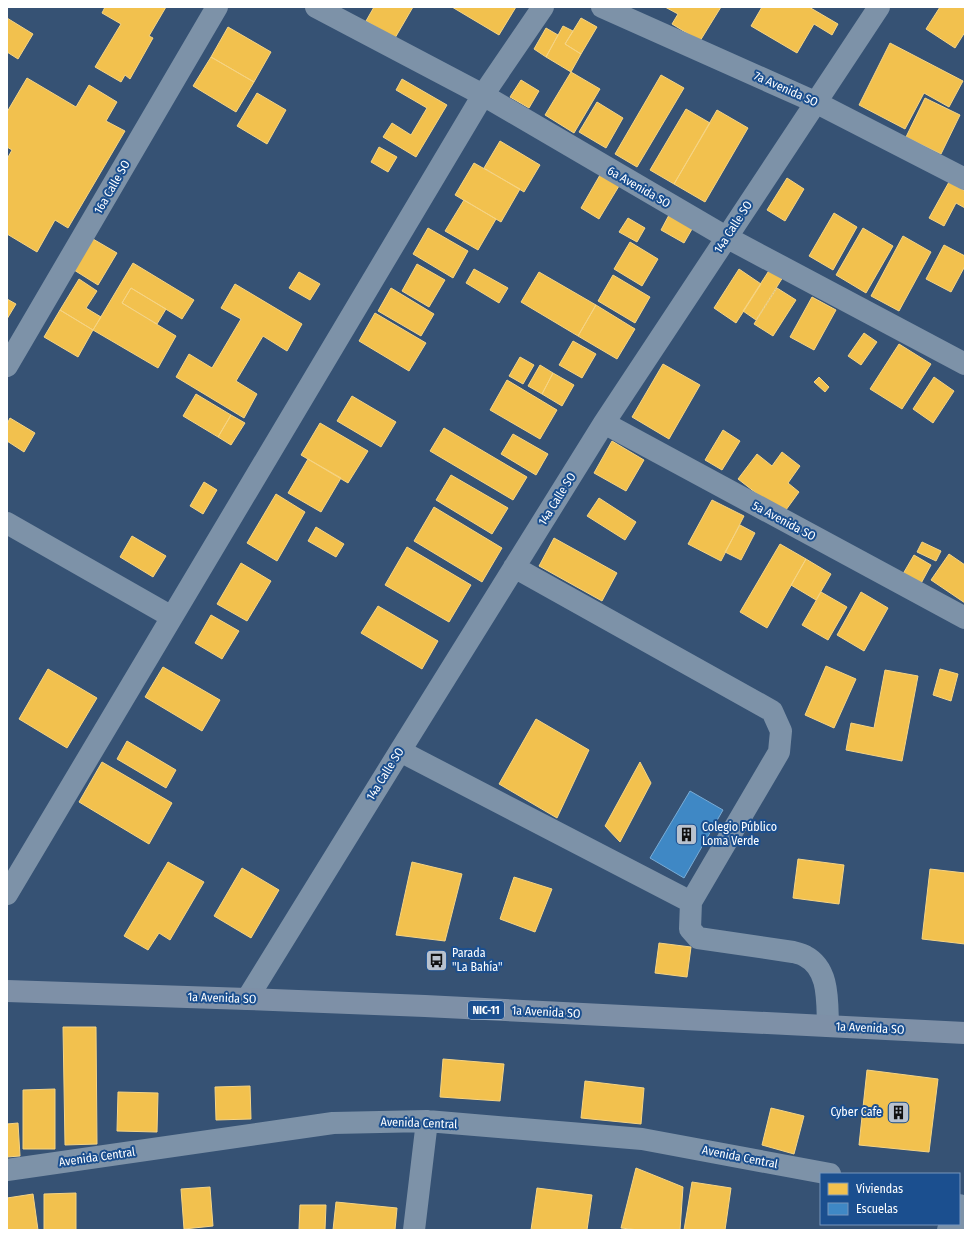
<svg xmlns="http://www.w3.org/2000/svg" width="972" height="1237" font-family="'Fira Sans Condensed',sans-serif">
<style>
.homes{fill:#f2c14e;stroke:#f6d483}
.schools{fill:#3f88c5;stroke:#79acd6}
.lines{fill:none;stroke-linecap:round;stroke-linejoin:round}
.minor{stroke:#7d92a8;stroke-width:22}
.trunk{stroke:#7e90a7;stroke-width:22}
.labels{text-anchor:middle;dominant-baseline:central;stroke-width:4;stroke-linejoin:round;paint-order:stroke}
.shield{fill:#1b4f8f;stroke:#bbcadd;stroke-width:1}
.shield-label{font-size:11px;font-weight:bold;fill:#fff}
.street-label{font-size:12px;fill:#fff;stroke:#1b4f8f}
.poi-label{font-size:12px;fill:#fff;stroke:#1b4f8f;text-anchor:start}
</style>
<rect width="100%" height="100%" fill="#365274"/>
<!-- homes -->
<path class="homes" d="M 105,7 L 166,7 L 149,36 L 153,38 L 130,79 L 125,75 L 121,82 L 95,67 L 121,24 L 102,13 Z
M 374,7 L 413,7 L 395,38 L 366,21 Z
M 452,7 L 516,7 L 499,35 Z
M 665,7 L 721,7 L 700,41 L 672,24 L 678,14 Z
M 762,7 L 809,7 L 838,24 L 832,35 L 814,24 L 797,53 L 751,26 Z
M 940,7 L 965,7 L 965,32 L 955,48 L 926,29 Z
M 7,18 L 33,34 L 18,59 L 7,52 Z
M 581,18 L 597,27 L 581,54 L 565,44 Z
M 563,26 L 573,31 L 565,44 L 581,54 L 571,72 L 546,57 Z
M 228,27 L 271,52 L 254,82 L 211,57 Z
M 546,28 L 558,35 L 546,57 L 534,49 Z
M 890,43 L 963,81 L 949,107 L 924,93 L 905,129 L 859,105 Z
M 211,57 L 254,82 L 236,112 L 193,86 Z
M 571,72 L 600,89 L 574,133 L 545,115 Z
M 661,75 L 684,88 L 637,167 L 615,154 Z
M 27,78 L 76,107 L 89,85 L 117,102 L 106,121 L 125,131 L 68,228 L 55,220 L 37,252 L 7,234 L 7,159 L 12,150 L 7,147 L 7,112 Z
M 402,79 L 447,105 L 416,157 L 383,137 L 392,123 L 411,135 L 427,108 L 396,90 Z
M 521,80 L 539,91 L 529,108 L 510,97 Z
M 257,93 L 286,110 L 267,144 L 237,126 Z
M 925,98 L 960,115 L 941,154 L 906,137 Z
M 597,102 L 623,118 L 606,148 L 579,132 Z
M 686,109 L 710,123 L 674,184 L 650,170 Z
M 717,110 L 748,128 L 705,202 L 674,184 Z
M 500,141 L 540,165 L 524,192 L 484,168 Z
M 379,147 L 397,157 L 388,172 L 371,162 Z
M 474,163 L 520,189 L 501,222 L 455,195 Z
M 600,175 L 619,186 L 599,219 L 581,208 Z
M 787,178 L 804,189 L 785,221 L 767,210 Z
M 949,182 L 965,191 L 965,208 L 956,203 L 944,226 L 929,218 Z
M 464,200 L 496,219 L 478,250 L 445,231 Z
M 834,213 L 857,227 L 833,270 L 809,256 Z
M 669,215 L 692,229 L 684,243 L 661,230 Z
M 628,218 L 645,228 L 637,242 L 619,232 Z
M 428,228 L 468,251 L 453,278 L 413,254 Z
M 863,228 L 893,246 L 866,293 L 836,275 Z
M 903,236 L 931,252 L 899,311 L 871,296 Z
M 93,239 L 117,253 L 98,285 L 74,270 Z
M 630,242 L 658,259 L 642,286 L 614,269 Z
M 944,245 L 965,256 L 965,266 L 951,292 L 926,279 Z
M 133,263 L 194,300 L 182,319 L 131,288 L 122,303 L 176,336 L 158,368 L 93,330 Z
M 417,264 L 445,280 L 429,307 L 402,291 Z
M 474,269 L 508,288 L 499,303 L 466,283 Z
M 739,269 L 761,284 L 736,323 L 714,308 Z
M 770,269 L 783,277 L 756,320 L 743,311 Z
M 299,272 L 320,284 L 310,300 L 289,288 Z
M 539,272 L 596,305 L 578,336 L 521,302 Z
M 613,275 L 650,297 L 635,323 L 598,301 Z
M 79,279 L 97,291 L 86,308 L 101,317 L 93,330 L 60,310 Z
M 235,284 L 302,324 L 287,351 L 263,336 L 236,381 L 257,394 L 244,418 L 176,377 L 189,354 L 212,368 L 241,319 L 221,308 Z
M 131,288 L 166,309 L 157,324 L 122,303 Z
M 391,288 L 434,314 L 421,336 L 378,311 Z
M 777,288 L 796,300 L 773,336 L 754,324 Z
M 812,297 L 836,310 L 814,350 L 790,337 Z
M 7,299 L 16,304 L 7,319 Z
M 596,305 L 635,329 L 617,359 L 578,336 Z
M 60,310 L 93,330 L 78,357 L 44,337 Z
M 375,313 L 426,343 L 409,371 L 359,341 Z
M 864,333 L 877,342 L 861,365 L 848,356 Z
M 573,341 L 596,354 L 582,378 L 559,365 Z
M 899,344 L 931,364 L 902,409 L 870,389 Z
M 520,357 L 534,365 L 523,384 L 509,376 Z
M 663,364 L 700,385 L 669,439 L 632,417 Z
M 540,365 L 553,373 L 542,394 L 528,386 Z
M 553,373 L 574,385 L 562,406 L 542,394 Z
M 819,377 L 829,387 L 825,392 L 814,382 Z
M 934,377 L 954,391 L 933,423 L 913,409 Z
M 507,380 L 557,410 L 540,439 L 490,410 Z
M 196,394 L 231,415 L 218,437 L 183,416 Z
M 352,396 L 396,422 L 381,447 L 337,421 Z
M 231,415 L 245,423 L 231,445 L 218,437 Z
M 10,418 L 35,433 L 24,452 L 7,441 L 7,424 Z
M 320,423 L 368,451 L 348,483 L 301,455 Z
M 444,428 L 527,477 L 513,500 L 430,451 Z
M 723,430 L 740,441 L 722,470 L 705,460 Z
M 513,434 L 548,454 L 536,475 L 501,454 Z
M 612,441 L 644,460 L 626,491 L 594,473 Z
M 782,452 L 800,466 L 788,483 L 799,492 L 783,514 L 738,479 L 757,454 L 772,466 Z
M 308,459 L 341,478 L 321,512 L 288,493 Z
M 451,475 L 508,508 L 492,534 L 436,500 Z
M 204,482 L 217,490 L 203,514 L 190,506 Z
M 276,494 L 305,512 L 277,561 L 247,543 Z
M 599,498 L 636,522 L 625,540 L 587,516 Z
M 712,500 L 744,516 L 721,561 L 688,544 Z
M 434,507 L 502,548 L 482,582 L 414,541 Z
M 740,525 L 755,533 L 741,560 L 725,552 Z
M 316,527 L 344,544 L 336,557 L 308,541 Z
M 132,536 L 166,556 L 153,577 L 120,557 Z
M 554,538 L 617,573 L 602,601 L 539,566 Z
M 922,542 L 941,551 L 936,561 L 917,552 Z
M 780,544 L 806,559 L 767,628 L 740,612 Z
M 407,547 L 471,585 L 449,622 L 385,585 Z
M 949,554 L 965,565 L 965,603 L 931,580 Z
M 914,555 L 931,565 L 918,589 L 900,579 Z
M 806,559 L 831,574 L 816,600 L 791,585 Z
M 241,563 L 271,581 L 247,621 L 217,604 Z
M 821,592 L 847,607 L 828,640 L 802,625 Z
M 861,592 L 888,608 L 864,651 L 837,635 Z
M 378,606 L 438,641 L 422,669 L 361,633 Z
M 211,615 L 239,631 L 222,659 L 195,643 Z
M 826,666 L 856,679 L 834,728 L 805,715 Z
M 163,667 L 220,700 L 202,731 L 145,697 Z
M 48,669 L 97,698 L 67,748 L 19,719 Z
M 940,669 L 958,674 L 951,701 L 933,695 Z
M 885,670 L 918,676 L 902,761 L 846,750 L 851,723 L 874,728 Z
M 536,719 L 589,750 L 557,818 L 499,784 Z
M 127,741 L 176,770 L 166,788 L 117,759 Z
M 102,762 L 172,803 L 149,844 L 79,802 Z
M 640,762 L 651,783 L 620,842 L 605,826 Z
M 798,859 L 844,865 L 839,904 L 793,898 Z
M 168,862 L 204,882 L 170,940 L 159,933 L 148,950 L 124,936 Z
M 412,862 L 462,874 L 445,941 L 396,935 Z
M 242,868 L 279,890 L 251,938 L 214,916 Z
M 930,869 L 965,873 L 965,944 L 922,939 Z
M 514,877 L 552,889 L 535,932 L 500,919 Z
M 659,943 L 691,947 L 687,977 L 655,973 Z
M 63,1027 L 96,1027 L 97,1144 L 65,1145 Z
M 443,1059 L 504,1064 L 500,1101 L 440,1097 Z
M 867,1070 L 938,1079 L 929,1152 L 859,1145 Z
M 585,1081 L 644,1088 L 641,1124 L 581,1118 Z
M 250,1086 L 251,1119 L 216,1120 L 215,1087 Z
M 55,1089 L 55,1149 L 23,1149 L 23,1090 Z
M 118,1092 L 158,1093 L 157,1132 L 117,1131 Z
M 771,1108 L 804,1116 L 794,1154 L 762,1145 Z
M 18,1123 L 20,1156 L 7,1157 L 7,1124 Z
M 636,1168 L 683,1187 L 680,1230 L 639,1230 L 621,1228 Z
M 692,1182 L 731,1188 L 725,1230 L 684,1230 Z
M 210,1187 L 213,1226 L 184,1229 L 181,1189 Z
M 537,1188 L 592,1195 L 587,1230 L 531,1230 Z
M 76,1193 L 76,1230 L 44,1230 L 44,1194 Z
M 33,1194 L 38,1230 L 7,1230 L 7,1198 Z
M 336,1202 L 397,1208 L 395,1230 L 333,1230 Z
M 300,1205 L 326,1205 L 325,1230 L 299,1230 Z"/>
<!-- schools -->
<path class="schools" d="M 690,791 L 723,810 L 684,878 L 650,858 Z"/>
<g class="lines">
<!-- minor -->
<path class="minor" d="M 316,7 L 483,95 L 726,237 L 965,364
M 602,7 L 815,102 L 965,179
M 7,366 L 217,7
M 604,423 L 965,618
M 7,523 L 172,617
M 514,567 L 772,711 L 781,731 L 779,752 L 691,902
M 400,751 L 691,902 L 690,929 L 698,938 L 793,952 C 797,953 802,954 805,956 C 830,969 827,1002 828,1026
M 7,894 L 483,95 L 543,7
M 247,999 L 400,751 L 604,423 L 879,7
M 7,1170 L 333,1123 L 427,1121 L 642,1139 L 830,1174
M 959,1205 L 965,1207
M 414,1230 L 427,1121
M 948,1230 L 956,1224"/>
<!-- trunk -->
<path class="trunk" d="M 7,991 L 247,999 L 425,1006 L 965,1033"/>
</g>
<!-- icons -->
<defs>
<symbol id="building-square" viewBox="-11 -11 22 22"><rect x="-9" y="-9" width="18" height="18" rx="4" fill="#b9c2ce" stroke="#1b4f8f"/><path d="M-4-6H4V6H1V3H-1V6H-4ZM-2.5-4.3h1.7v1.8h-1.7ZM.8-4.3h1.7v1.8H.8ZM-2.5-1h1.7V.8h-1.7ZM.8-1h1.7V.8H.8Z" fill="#111"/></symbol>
<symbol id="bus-square" viewBox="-11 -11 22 22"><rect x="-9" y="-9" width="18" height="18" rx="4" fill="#b9c2ce" stroke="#1b4f8f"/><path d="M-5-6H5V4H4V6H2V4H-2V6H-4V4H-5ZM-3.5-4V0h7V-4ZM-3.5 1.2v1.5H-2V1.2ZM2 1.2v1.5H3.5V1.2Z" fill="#111"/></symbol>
</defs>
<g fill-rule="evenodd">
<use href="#building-square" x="674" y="822" width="25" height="25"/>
<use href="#bus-square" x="424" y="948" width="25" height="25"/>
<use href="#building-square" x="886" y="1100" width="25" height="25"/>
</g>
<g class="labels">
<!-- shield labels -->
<rect class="shield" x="468" y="1001" width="36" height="18" rx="3"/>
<g class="shield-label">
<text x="486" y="1010">NIC-11</text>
</g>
<!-- street labels -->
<g class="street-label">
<text transform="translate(786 89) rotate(24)">7a Avenida SO</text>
<text transform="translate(112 187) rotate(-60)">16a Calle SO</text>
<text transform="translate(639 187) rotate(30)">6a Avenida SO</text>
<text transform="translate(733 227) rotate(-57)">14a Calle SO</text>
<text transform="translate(557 499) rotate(-58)">14a Calle SO</text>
<text transform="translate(784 521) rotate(28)">5a Avenida SO</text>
<text transform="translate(385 774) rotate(-58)">14a Calle SO</text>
<text transform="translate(222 998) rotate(2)">1a Avenida SO</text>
<text transform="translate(546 1012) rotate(3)">1a Avenida SO</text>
<text transform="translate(870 1028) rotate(3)">1a Avenida SO</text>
<text transform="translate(419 1123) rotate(2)">Avenida Central</text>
<text transform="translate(97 1157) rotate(-8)">Avenida Central</text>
<text transform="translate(740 1157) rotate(11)">Avenida Central</text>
</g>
<!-- poi labels -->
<g class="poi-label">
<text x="702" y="827">Colegio Público<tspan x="702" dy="14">Loma Verde</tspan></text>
<text x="452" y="953">Parada<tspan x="452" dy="14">"La Bahía"</tspan></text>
<text x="882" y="1112" text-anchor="end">Cyber Cafe</text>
</g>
</g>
<!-- border -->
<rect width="972" height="1237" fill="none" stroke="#ffffff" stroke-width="16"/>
<!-- legend -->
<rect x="820" y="1173" width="140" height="52" fill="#1b4f8f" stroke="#7695bc"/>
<rect x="828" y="1183" width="20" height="12" fill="#f2c14e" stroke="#7695bc"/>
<text x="856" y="1193" font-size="12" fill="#ffffff">Viviendas</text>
<rect x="828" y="1203" width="20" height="12" fill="#3f88c5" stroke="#7695bc"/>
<text x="856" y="1213" font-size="12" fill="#ffffff">Escuelas</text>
</svg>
